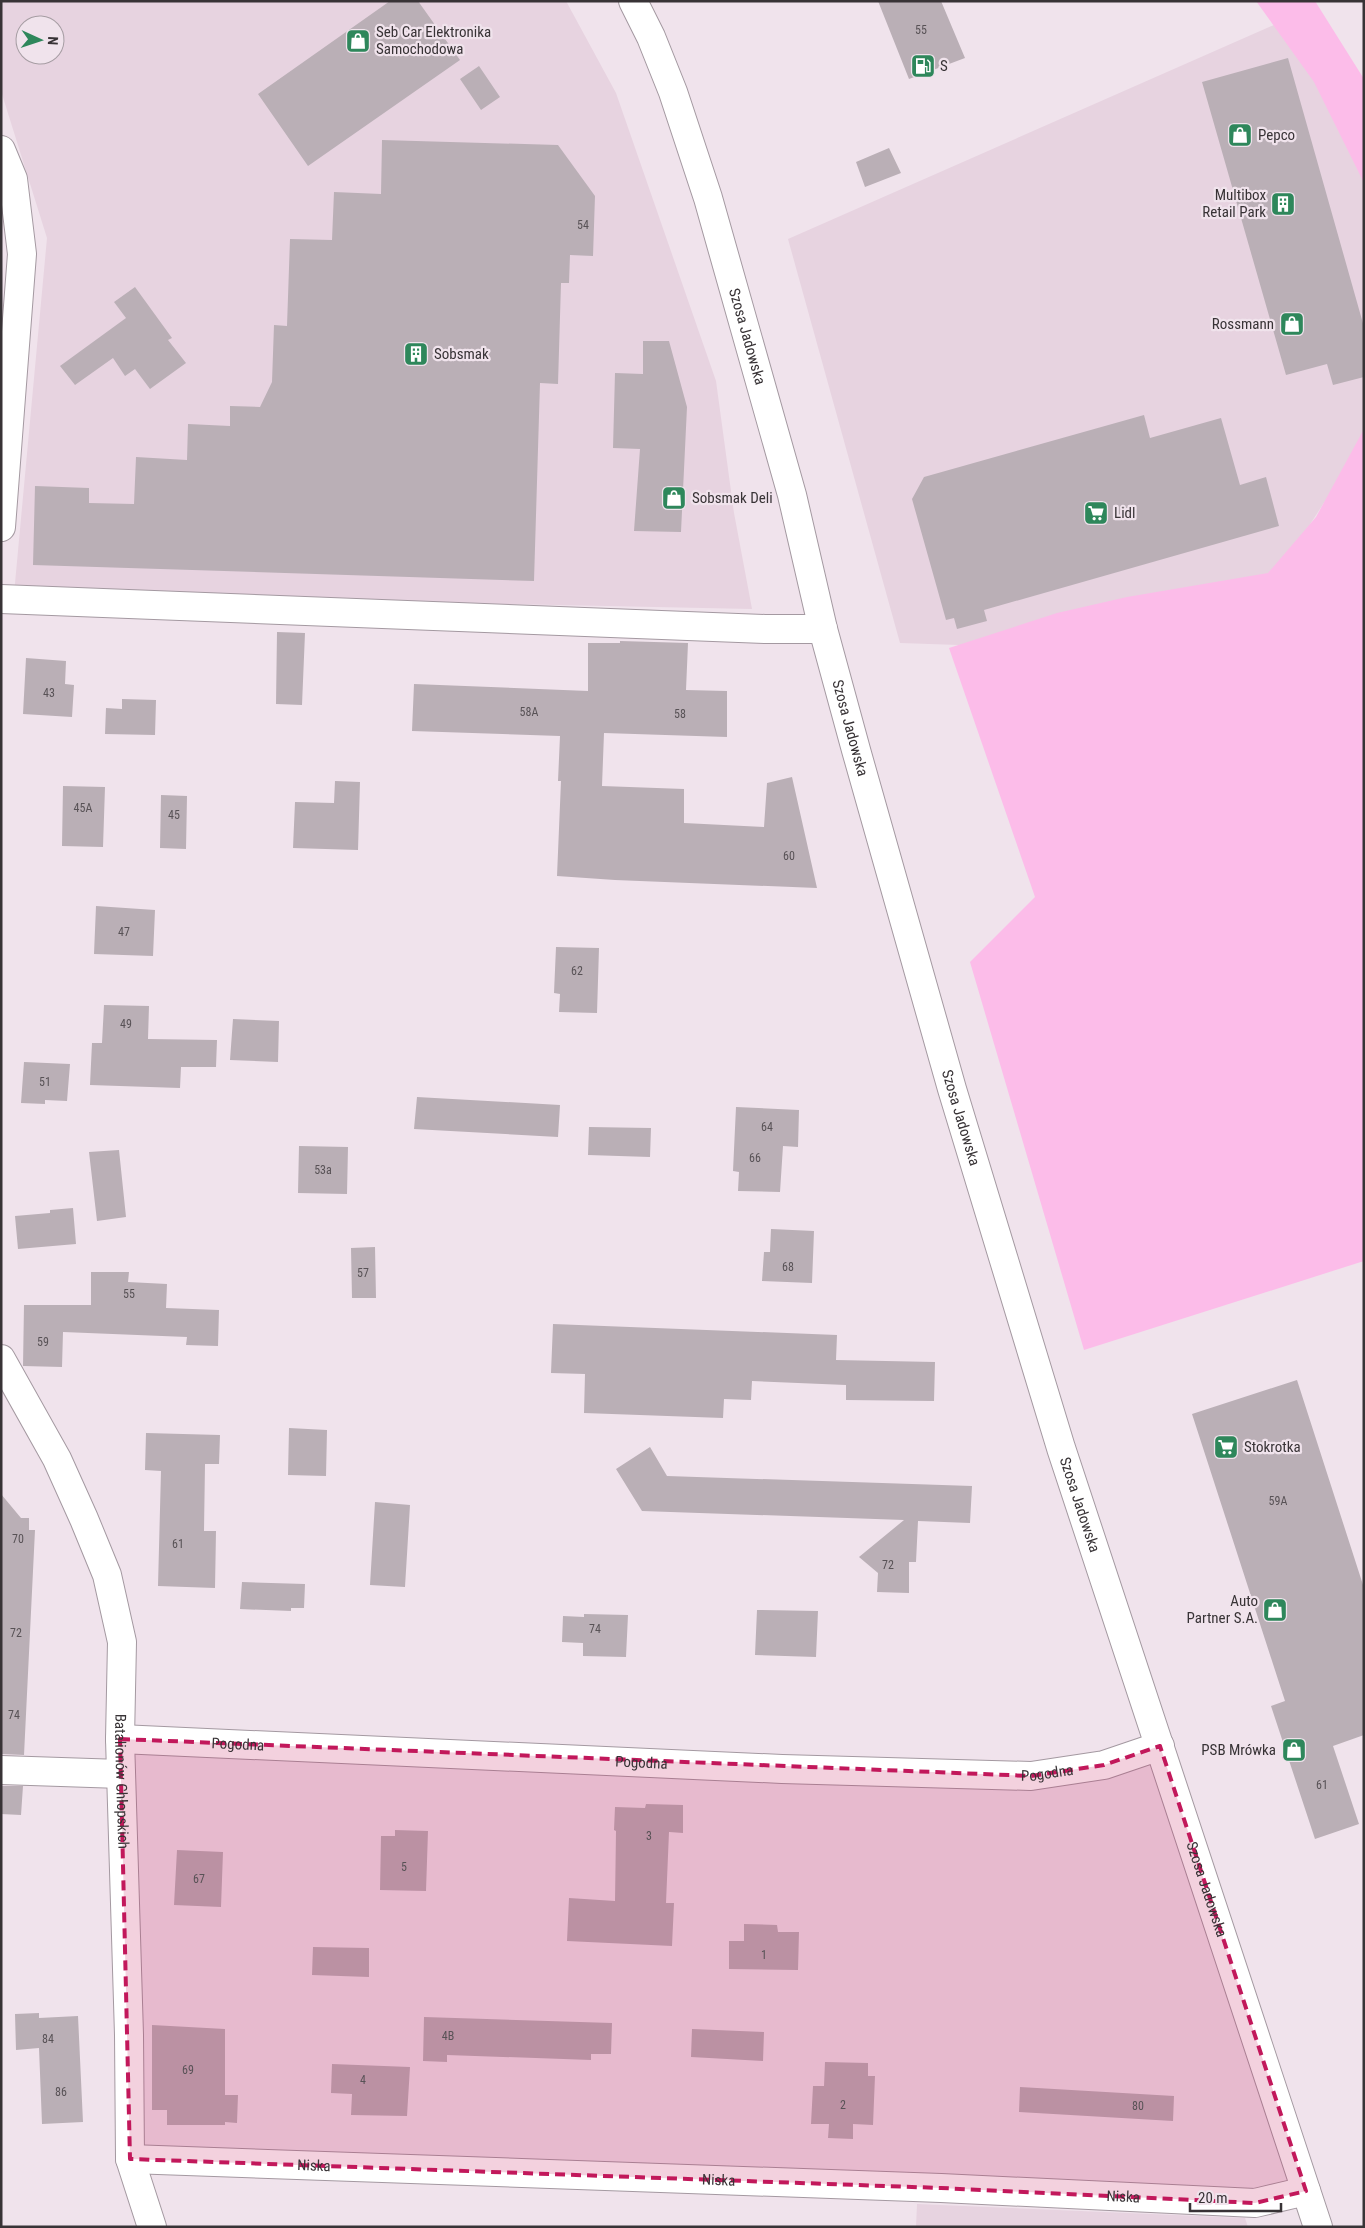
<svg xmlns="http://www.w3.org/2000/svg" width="1365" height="2228" font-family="'Roboto Condensed',sans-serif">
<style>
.built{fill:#e7d3e0;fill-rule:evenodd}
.green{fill:#fcbce9}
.building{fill:#baafb6}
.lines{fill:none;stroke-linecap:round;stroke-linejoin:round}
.minor-casing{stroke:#a499a1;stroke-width:30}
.secondary-casing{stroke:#a499a1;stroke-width:30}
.minor{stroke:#fff;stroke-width:28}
.secondary{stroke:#fff;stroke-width:28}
.marked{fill:#c2185b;fill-opacity:0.2;stroke:#c2185b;stroke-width:4;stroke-dasharray:10 6;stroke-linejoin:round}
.labels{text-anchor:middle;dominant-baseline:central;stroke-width:4.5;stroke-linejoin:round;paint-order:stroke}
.number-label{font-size:12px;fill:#585256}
.poi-label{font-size:15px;fill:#383336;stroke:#f0e3ec;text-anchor:start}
.street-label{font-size:15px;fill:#383336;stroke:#f0e3ec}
</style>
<rect width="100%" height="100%" fill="#f0e3ec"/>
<!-- built -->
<path class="built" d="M 1,1 L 566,1 L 616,93 L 716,381 L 734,513 L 752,609 L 14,594 L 47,238 L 1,91 ZM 25,25 L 55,25 L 55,55 L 25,55 Z
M 1292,17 L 1364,131 L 1364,441 L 1226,654 L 900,643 L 788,239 Z
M 917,2204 L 1245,2218 L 1248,2227 L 916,2227 Z"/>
<!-- green -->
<path class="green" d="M 1256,1 L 1315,1 L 1364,79 L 1364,183 L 1314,82 Z
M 1364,429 L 1364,1261 L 1084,1350 L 970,962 L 1035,897 L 949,648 L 1057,613 L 1127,597 L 1268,573 L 1316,517 Z"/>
<!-- building -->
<path class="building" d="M 390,1 L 418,1 L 460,60 L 308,166 L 258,94 Z
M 878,1 L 941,1 L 965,58 L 909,79 Z
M 1288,58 L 1364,327 L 1364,377 L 1333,385 L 1327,364 L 1286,375 L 1202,82 Z
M 479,66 L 500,97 L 481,110 L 460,79 Z
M 382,140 L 558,145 L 595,196 L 593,256 L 570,255 L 569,283 L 561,283 L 558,384 L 540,383 L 534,581 L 33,565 L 35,486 L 89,488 L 89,503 L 134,504 L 136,457 L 187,460 L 188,424 L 230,426 L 230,406 L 260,407 L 272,382 L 274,325 L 287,326 L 290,239 L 332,240 L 334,192 L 381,194 Z
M 889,148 L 901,173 L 865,187 L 856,162 Z
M 135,287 L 172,338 L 168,340 L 186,363 L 150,389 L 135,369 L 125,376 L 113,358 L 75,385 L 60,366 L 126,318 L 114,302 Z
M 643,341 L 669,341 L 687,407 L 681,532 L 634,531 L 640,449 L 613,448 L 615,373 L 643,374 Z
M 1144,415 L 1150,438 L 1221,418 L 1240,485 L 1266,477 L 1279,526 L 984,610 L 987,621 L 957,629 L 954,618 L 946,620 L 912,499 L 924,477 Z
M 277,632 L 305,633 L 302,705 L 276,704 Z
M 620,641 L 688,643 L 686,690 L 727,691 L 727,737 L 604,733 L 602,786 L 684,789 L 684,823 L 764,827 L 767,783 L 792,777 L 817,888 L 615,880 L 557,876 L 561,781 L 558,781 L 560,736 L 412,731 L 414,684 L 588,691 L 588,643 L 620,643 Z
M 26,658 L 66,661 L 65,684 L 74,685 L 72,717 L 23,714 Z
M 122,699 L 156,700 L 155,735 L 105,734 L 106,708 L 122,709 Z
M 335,781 L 360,782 L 358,850 L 293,848 L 295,802 L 334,803 Z
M 63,786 L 105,787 L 103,847 L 62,846 Z
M 161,795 L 187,796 L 186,849 L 160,848 Z
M 96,906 L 155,910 L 153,956 L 94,954 Z
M 556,947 L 599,948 L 597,1013 L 559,1012 L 560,994 L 554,993 Z
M 104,1005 L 149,1006 L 148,1039 L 217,1040 L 216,1067 L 181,1067 L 180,1088 L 90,1085 L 92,1043 L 102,1043 Z
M 233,1019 L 279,1021 L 278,1062 L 230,1060 Z
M 24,1062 L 70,1064 L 67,1101 L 45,1100 L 45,1104 L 21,1103 Z
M 417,1097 L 560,1105 L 558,1137 L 414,1129 Z
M 736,1107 L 799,1110 L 798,1147 L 783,1146 L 780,1192 L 738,1191 L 739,1172 L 733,1171 Z
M 589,1127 L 651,1128 L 650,1157 L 588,1155 Z
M 299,1146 L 348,1147 L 347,1194 L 298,1193 Z
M 119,1150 L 126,1217 L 97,1221 L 89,1152 Z
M 73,1208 L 76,1244 L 18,1249 L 15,1216 L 50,1213 L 50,1210 Z
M 771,1229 L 814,1231 L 812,1283 L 762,1281 L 764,1252 L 770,1252 Z
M 375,1247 L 376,1298 L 352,1298 L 351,1248 Z
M 91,1272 L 129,1272 L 128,1282 L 167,1284 L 166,1308 L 219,1310 L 218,1346 L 186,1345 L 187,1337 L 63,1332 L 62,1367 L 23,1366 L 24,1305 L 91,1305 Z
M 553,1324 L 837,1335 L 836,1360 L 935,1362 L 934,1401 L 846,1400 L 846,1385 L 752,1381 L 751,1400 L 724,1399 L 723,1418 L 584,1413 L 585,1374 L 551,1373 Z
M 1297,1380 L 1364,1588 L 1364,1735 L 1333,1746 L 1359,1824 L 1315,1839 L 1271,1706 L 1285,1701 L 1192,1414 Z
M 289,1428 L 327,1430 L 326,1476 L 288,1475 Z
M 146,1433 L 220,1435 L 219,1464 L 205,1464 L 204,1531 L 216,1531 L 215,1588 L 158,1586 L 161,1471 L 145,1470 Z
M 650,1447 L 667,1476 L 972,1486 L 970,1523 L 918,1521 L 916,1562 L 909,1562 L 909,1593 L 877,1592 L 878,1573 L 859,1557 L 904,1520 L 642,1511 L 616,1469 Z
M 1,1494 L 21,1518 L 29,1518 L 29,1530 L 35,1530 L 24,1755 L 1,1754 Z
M 375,1502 L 410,1505 L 405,1587 L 370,1585 Z
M 242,1582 L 305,1584 L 304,1608 L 291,1608 L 291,1611 L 240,1609 Z
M 757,1610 L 818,1611 L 816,1657 L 755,1655 Z
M 584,1614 L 628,1615 L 626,1657 L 583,1656 L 583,1643 L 562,1642 L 563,1616 L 584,1617 Z
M 1,1786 L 23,1786 L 21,1815 L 1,1814 Z
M 646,1804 L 683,1805 L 683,1833 L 669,1832 L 666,1903 L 674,1903 L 672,1946 L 567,1941 L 569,1898 L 615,1901 L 616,1831 L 614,1830 L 615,1807 L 645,1808 Z
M 395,1830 L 428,1831 L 426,1891 L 380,1890 L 381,1836 L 395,1836 Z
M 177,1850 L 223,1852 L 221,1907 L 174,1905 Z
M 744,1924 L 777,1925 L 778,1932 L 799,1932 L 798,1970 L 729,1969 L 729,1941 L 744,1941 Z
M 313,1947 L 369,1948 L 369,1977 L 312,1975 Z
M 39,2013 L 39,2018 L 78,2016 L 83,2122 L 42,2124 L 39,2048 L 16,2050 L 15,2014 Z
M 424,2017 L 612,2023 L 611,2054 L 591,2054 L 591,2060 L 447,2055 L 447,2062 L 423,2061 Z
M 152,2025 L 225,2029 L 225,2095 L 238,2095 L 237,2123 L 225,2122 L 225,2125 L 167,2125 L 167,2110 L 152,2110 Z
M 692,2029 L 764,2032 L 763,2061 L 691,2057 Z
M 825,2062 L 868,2063 L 868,2076 L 875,2076 L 873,2125 L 853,2124 L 853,2139 L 828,2138 L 829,2124 L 811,2124 L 813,2086 L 824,2086 Z
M 332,2064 L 410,2067 L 407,2116 L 351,2115 L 352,2094 L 331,2093 Z
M 1020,2087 L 1174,2096 L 1173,2121 L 1019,2112 Z"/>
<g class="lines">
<defs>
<g id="minor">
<path d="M 1,150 L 13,179 L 22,254 L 1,527"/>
<path d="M 1,599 L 765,629 L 823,629"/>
<path id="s1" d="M 1,1359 L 57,1459 L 84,1519 L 107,1575 L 122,1642 L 120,1739 L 129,2035 L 130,2159 L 152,2227"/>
<path id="s2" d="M 120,1739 L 782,1769 L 1031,1776 L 1104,1765 L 1160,1746"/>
<path d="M 1,1770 L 121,1774"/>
<path id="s3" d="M 130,2159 L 941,2188 L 1255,2203 L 1306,2191"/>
</g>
<g id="secondary">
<path id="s4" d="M 633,1 L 651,37 L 673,92 L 708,198 L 792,495 L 823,629 L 856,750 L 952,1089 L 1061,1448 L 1318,2227"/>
</g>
</defs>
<!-- minor casing -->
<use href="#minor" class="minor-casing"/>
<!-- secondary casing -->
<use href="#secondary" class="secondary-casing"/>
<!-- minor -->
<use href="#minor" class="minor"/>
<!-- secondary -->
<use href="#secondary" class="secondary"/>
</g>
<!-- marked area -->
<path class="marked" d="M 120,1739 L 1031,1776 L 1104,1765 L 1160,1746 L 1306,2191 L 1255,2203 L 941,2188 L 130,2159 Z"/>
<!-- icons -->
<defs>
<symbol id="shop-square" viewBox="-11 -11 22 22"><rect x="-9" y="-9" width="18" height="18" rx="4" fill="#2e875b" stroke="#f0e3ec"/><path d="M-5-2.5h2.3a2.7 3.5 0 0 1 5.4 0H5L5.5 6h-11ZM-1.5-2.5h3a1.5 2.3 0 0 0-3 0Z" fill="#fff"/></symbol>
<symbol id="fuel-square" viewBox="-11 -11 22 22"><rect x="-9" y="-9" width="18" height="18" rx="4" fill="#2e875b" stroke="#f0e3ec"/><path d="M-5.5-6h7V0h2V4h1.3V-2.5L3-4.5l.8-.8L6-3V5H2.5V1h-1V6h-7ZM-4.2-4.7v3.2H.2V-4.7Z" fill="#fff"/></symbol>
<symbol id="building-square" viewBox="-11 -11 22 22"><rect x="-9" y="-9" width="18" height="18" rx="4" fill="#2e875b" stroke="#f0e3ec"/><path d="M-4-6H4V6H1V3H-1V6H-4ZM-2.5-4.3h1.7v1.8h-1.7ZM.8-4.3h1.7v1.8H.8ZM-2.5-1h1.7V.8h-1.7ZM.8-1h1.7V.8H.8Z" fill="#fff"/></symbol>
<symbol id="supermarket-square" viewBox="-11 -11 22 22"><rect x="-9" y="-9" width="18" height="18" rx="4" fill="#2e875b" stroke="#f0e3ec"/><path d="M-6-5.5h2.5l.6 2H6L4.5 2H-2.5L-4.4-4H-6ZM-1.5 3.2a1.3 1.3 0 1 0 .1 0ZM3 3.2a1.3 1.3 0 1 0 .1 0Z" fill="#fff"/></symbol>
</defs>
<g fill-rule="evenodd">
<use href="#shop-square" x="344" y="27" width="28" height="28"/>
<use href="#fuel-square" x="909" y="52" width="28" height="28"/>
<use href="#shop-square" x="1226" y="121" width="28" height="28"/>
<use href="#building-square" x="1269" y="190" width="28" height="28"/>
<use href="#shop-square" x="1278" y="310" width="28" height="28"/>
<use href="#building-square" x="402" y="340" width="28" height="28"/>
<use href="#shop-square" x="660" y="484" width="28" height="28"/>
<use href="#supermarket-square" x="1082" y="499" width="28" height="28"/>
<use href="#supermarket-square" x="1212" y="1433" width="28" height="28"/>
<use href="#shop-square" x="1261" y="1596" width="28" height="28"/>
<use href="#shop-square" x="1280" y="1736" width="28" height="28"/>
</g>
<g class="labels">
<!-- number labels -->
<g class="number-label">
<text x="921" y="30">55</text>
<text x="583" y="225">54</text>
<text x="49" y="693">43</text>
<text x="529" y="712">58A</text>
<text x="680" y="714">58</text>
<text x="83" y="808">45A</text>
<text x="174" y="815">45</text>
<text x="789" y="856">60</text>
<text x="124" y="932">47</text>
<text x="577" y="971">62</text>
<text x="126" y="1024">49</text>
<text x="45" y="1082">51</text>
<text x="767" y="1127">64</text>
<text x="755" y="1158">66</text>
<text x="323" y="1170">53a</text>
<text x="788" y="1267">68</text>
<text x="363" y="1273">57</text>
<text x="129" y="1294">55</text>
<text x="43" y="1342">59</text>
<text x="1278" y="1501">59A</text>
<text x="18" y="1539">70</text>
<text x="178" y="1544">61</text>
<text x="888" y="1565">72</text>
<text x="595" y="1629">74</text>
<text x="16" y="1633">72</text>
<text x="14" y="1715">74</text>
<text x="1322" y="1785">61</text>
<text x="649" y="1836">3</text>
<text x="404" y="1867">5</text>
<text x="199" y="1879">67</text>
<text x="764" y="1955">1</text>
<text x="448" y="2036">4B</text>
<text x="48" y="2039">84</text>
<text x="188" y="2070">69</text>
<text x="363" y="2080">4</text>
<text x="61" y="2092">86</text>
<text x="843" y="2105">2</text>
<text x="1138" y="2106">80</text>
</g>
<!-- poi labels -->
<g class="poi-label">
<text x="376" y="32">Seb Car Elektronika<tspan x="376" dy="17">Samochodowa</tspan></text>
<text x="940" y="66">S</text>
<text x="1258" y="135">Pepco</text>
<text x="1266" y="195" text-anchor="end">Multibox<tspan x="1266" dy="17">Retail Park</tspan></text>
<text x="1274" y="324" text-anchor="end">Rossmann</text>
<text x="434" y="354">Sobsmak</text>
<text x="692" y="498">Sobsmak Deli</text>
<text x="1114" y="513">Lidl</text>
<text x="1244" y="1447">Stokrotka</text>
<text x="1258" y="1601" text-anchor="end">Auto<tspan x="1258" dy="17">Partner S.A.</tspan></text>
<text x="1276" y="1750" text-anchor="end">PSB Mrówka</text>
</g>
<!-- street labels -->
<g class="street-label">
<text stroke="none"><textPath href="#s4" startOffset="355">Szosa Jadowska</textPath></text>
<text stroke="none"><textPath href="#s4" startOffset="760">Szosa Jadowska</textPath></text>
<text stroke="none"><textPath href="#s4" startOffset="1165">Szosa Jadowska</textPath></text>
<text stroke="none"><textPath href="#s4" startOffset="1570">Szosa Jadowska</textPath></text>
<text stroke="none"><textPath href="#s2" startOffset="118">Pogodna</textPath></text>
<text stroke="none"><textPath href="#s2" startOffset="522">Pogodna</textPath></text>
<text stroke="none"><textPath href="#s2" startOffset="928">Pogodna</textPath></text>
<text stroke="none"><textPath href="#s1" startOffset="449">Batalionów Chłopskich</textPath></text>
<text stroke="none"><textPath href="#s4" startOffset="1975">Szosa Jadowska</textPath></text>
<text stroke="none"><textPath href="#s3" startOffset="184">Niska</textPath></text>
<text stroke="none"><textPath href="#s3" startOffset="589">Niska</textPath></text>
<text stroke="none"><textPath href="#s3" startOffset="994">Niska</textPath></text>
</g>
</g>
<!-- border -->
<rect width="1365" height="2228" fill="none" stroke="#383336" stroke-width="5"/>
<!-- north arrow -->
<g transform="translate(40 40) rotate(93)"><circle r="24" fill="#f0e3ec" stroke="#a69da3"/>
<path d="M0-4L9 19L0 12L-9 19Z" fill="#2e875b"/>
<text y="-8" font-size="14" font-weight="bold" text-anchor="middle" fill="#383336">N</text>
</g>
<!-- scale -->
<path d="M1190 2203v8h91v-8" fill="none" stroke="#383336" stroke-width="2.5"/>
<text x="1198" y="2203" font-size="15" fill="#383336" stroke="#f0e3ec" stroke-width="4" paint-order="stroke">20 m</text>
</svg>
